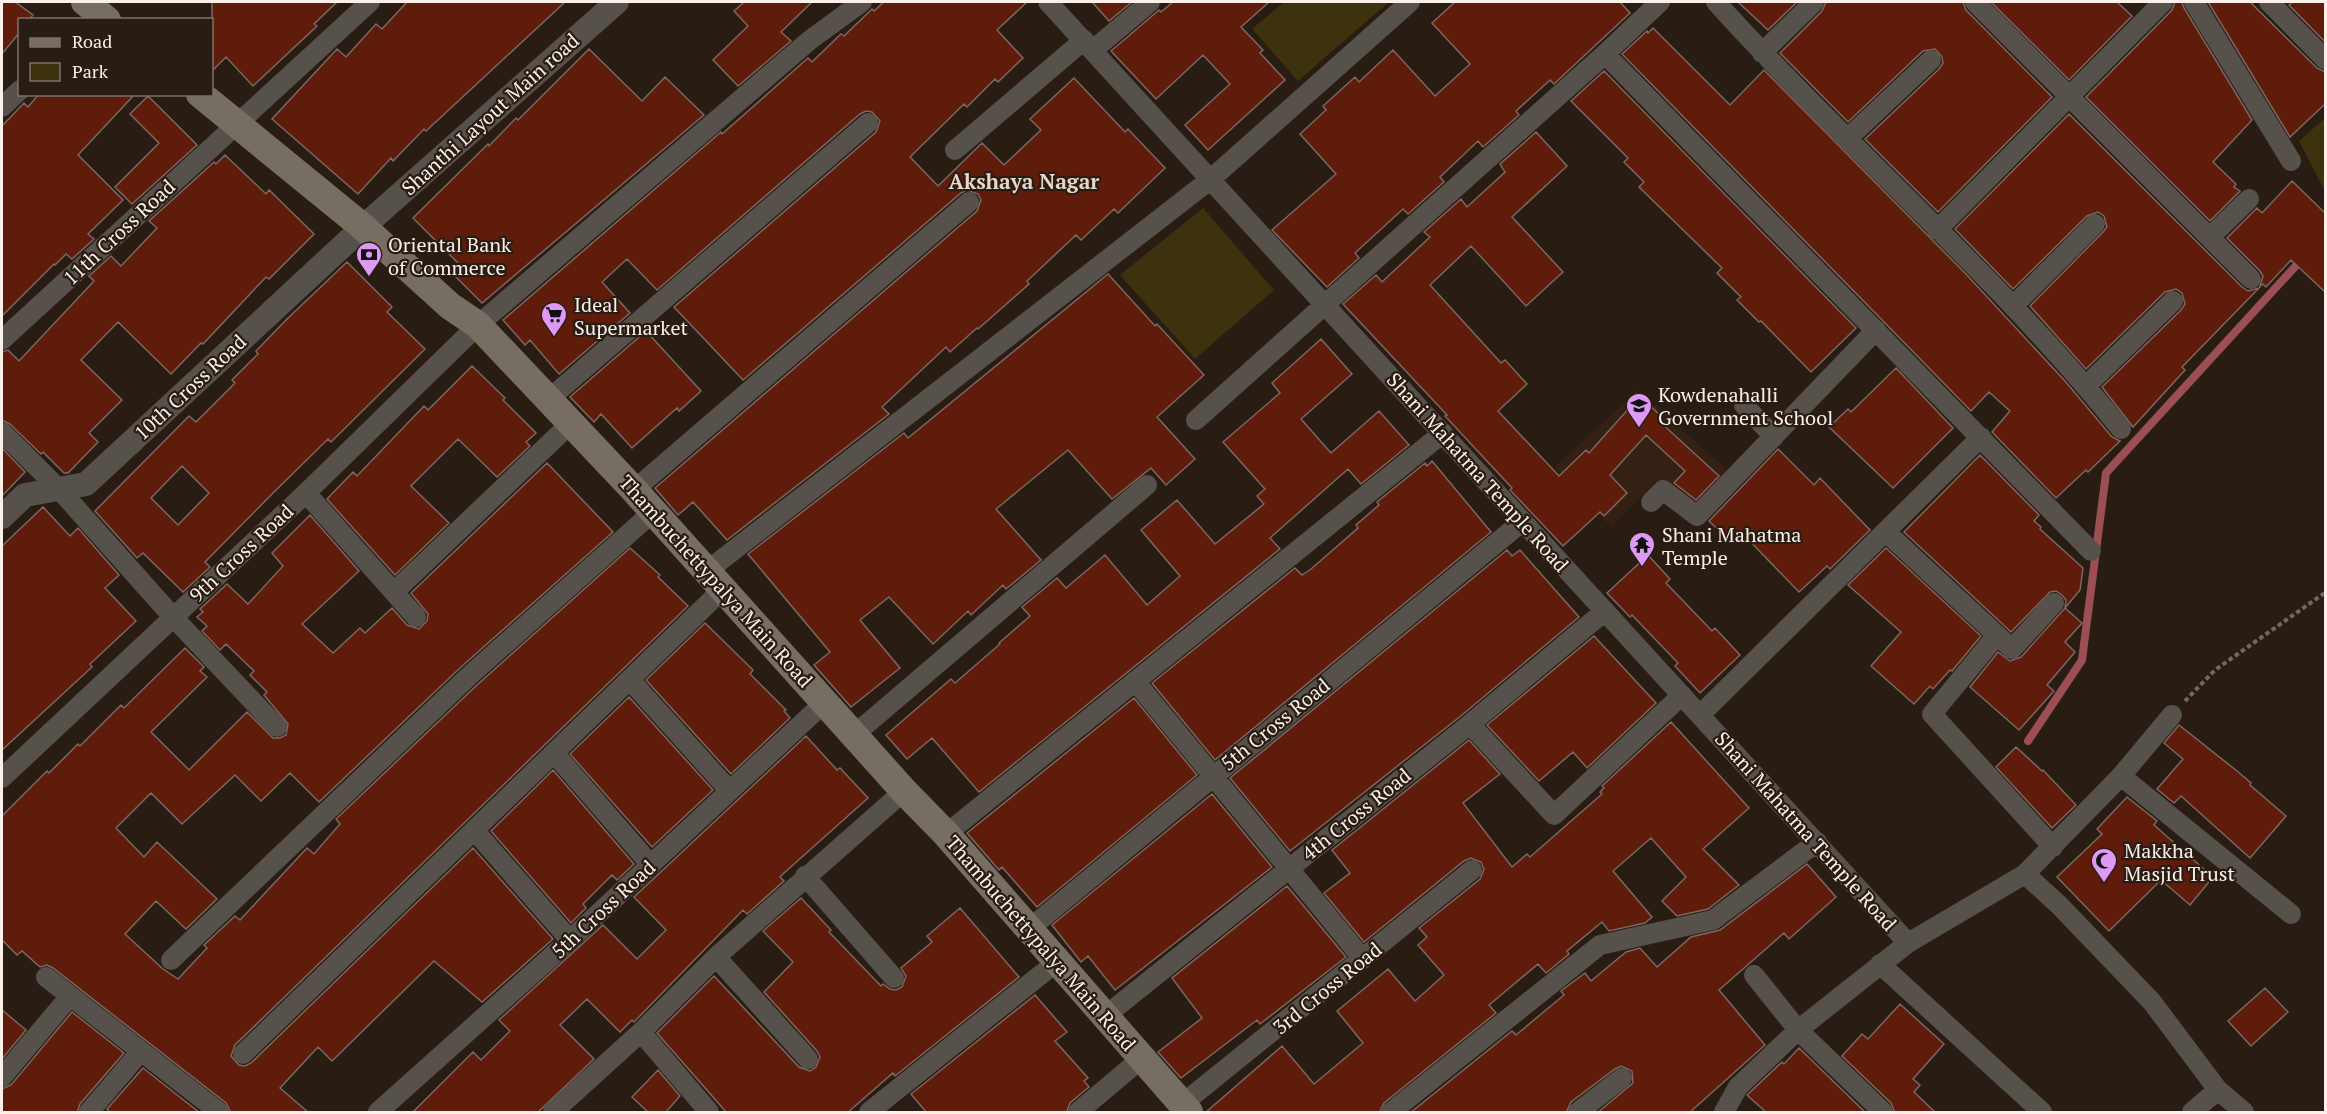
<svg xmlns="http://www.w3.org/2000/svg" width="2327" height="1114" font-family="'PT Serif',serif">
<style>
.built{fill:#342114}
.green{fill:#3c320d}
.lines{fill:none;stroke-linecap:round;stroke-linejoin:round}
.stream{stroke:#9b4f55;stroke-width:8}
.building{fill:#5f1c0a;stroke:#7c6762;stroke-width:1.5;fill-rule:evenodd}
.path{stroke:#73675e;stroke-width:4;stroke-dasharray:4.5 3;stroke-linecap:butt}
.minor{stroke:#56514b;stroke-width:20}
.tertiary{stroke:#56514b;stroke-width:24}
.secondary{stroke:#766e63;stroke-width:28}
.labels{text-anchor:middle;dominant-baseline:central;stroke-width:4.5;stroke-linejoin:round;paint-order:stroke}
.street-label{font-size:20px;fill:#faf0e9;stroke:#291c12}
.poi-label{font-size:20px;fill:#faf0e9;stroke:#291c12;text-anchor:start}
.neighbourhood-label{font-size:21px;font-weight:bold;fill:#e9d6ca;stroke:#291c12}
</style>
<rect width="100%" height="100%" fill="#291c12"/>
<!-- built -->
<path class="built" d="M 1638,390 L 1738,480 L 1701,518 L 1656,481 L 1611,527 L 1555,467 Z"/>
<!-- green -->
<path class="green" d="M 1284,2 L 1389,2 L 1298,81 L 1252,29 Z
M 2325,118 L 2325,191 L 2299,141 Z
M 1203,208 L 1274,290 L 1195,359 L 1120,275 Z"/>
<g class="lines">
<!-- stream -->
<path class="stream" d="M 2028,741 L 2082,660 L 2106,473 L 2303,258"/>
</g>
<!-- building -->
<path class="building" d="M 2,2 L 15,2 L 33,15 L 29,20 L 20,20 L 20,32 L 2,54 Z
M 212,2 L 337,2 L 314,24 L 317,26 L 253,86 L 226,57 L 212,71 Z
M 407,2 L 565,2 L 426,131 L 424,129 L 393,161 L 391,158 L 358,194 L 272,119 L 337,49 L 346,57 L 376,24 L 382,29 Z
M 744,2 L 812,2 L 781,32 L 791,41 L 738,86 L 713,60 L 748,26 L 734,11 Z
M 884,2 L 1027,2 L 997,30 L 1023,58 L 998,82 L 995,79 L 967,107 L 964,104 L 910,157 L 938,186 L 982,143 L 1004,165 L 1041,130 L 1030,119 L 1074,78 L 1125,132 L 1128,129 L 1165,168 L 1118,213 L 1114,209 L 1081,240 L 1076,235 L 1027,281 L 1029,284 L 978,329 L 977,328 L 950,352 L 946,347 L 882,407 L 889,414 L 727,540 L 693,502 L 678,515 L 655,488 L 977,211 L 981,200 L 978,194 L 967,190 L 961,193 L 743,380 L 674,307 L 876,132 L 880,121 L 872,112 L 866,111 L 860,114 L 657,290 L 627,259 L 602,282 L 630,313 L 559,374 L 530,340 L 525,345 L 503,320 L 721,132 L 722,134 L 808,58 L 812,62 L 841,34 L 844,36 L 872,9 L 874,11 Z
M 1092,2 L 1132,2 L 1109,21 Z
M 1173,2 L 1269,2 L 1241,27 L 1263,50 L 1260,53 L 1285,80 L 1208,150 L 1185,125 L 1230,84 L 1203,55 L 1156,99 L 1111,51 L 1159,10 L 1161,12 Z
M 1455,2 L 1620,2 L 1630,13 L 1554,84 L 1550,80 L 1516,111 L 1519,115 L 1483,147 L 1478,141 L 1440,177 L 1444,182 L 1408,214 L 1403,209 L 1355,253 L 1359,258 L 1327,287 L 1272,230 L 1336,174 L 1300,134 L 1326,110 L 1323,106 L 1355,77 L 1359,82 L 1393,50 L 1435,96 L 1470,64 L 1432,23 Z
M 1738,2 L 1797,2 L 1768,30 Z
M 1826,2 L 1963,2 L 1966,10 L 2052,97 L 1938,212 L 1865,139 L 1939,69 L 1943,63 L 1942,57 L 1935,49 L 1923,51 L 1848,122 L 1780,53 L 1822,11 Z
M 1991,2 L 2117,2 L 2132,16 L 2069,80 Z
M 2175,2 L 2182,2 L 2184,8 L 2252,120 L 2213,162 L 2236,184 L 2234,187 L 2240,191 L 2210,221 L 2086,97 L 2172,10 Z
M 2208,2 L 2250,2 L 2317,68 L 2325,72 L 2325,104 L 2290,137 Z
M 2293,2 L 2325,2 L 2325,42 L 2289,5 Z
M 1653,28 L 1730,105 L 1764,70 L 1965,273 L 2065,381 L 2112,437 L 2120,441 L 2088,472 L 2086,470 L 2056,498 L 1992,432 L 2010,411 L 1989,392 L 1971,411 L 1622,54 L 1647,31 L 1648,33 Z
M 589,49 L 642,101 L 665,77 L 704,115 L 482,303 L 453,274 L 461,266 L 413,218 L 488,144 L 489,146 L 516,118 L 518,120 Z
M 1604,71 L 1856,328 L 1811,372 L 1761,321 L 1759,322 L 1737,300 L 1741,297 L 1717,273 L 1722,268 L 1639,187 L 1644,182 L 1624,162 L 1628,158 L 1571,101 Z
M 39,94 L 135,94 L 78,155 L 123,200 L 88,234 L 94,239 L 72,259 L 66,254 L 55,265 L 54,264 L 2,316 L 2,126 L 24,103 L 28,107 Z
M 148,96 L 197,145 L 132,204 L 115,187 L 159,143 L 130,114 Z
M 2069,114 L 2242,287 L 2248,291 L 2259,288 L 2182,367 L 2185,370 L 2133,427 L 2102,387 L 2181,310 L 2185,304 L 2182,293 L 2176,289 L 2165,292 L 2086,369 L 2030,306 L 2103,232 L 2107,227 L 2104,216 L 2098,212 L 2087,216 L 2013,289 L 1955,229 Z
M 1536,132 L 1567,166 L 1512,217 L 1563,272 L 1526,306 L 1471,246 L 1430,285 L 1501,363 L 1505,360 L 1527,384 L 1498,411 L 1559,476 L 1586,450 L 1589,453 L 1640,396 L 1662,417 L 1659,421 L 1719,476 L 1696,500 L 1674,483 L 1685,471 L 1646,435 L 1610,475 L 1627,493 L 1604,516 L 1600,512 L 1563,546 L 1510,490 L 1512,488 L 1445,416 L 1447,415 L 1343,304 L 1376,275 L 1382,282 L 1430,237 L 1424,232 L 1461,199 L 1467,207 L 1505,172 L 1500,164 Z
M 225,155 L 266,194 L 269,190 L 314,234 L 269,279 L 266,277 L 203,344 L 201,343 L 171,374 L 118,322 L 81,360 L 122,400 L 89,433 L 98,442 L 68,473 L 64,473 L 43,452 L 41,454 L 10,424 L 2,420 L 2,352 L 8,350 L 19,361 L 94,281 L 89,276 L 111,256 L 121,266 L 157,228 L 149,221 L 214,162 L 216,164 Z
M 2292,181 L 2325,213 L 2325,292 L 2291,260 L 2266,287 L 2263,284 L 2260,286 L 2263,276 L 2260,271 L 2227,238 L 2257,208 L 2262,213 Z
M 347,262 L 392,307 L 387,312 L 425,349 L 331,442 L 328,439 L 273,493 L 205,562 L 210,567 L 183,592 L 143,553 L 137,558 L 95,511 L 189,416 L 196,422 L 235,383 L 232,380 L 258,354 L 256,351 L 287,319 ZM 182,466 L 209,493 L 178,525 L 151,498 Z
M 1108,274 L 1155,326 L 1157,324 L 1204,375 L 1157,417 L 1195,459 L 1166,485 L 1151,468 L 1112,499 L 1068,450 L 996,509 L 1041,560 L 1006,589 L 1003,585 L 971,615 L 968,611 L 933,644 L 889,597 L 860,620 L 900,668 L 851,707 L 814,665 L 830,652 L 748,554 L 904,433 L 908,438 Z
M 646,331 L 701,391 L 679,411 L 677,408 L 632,448 L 601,414 L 594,422 L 570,397 Z
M 1321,339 L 1352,374 L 1301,419 L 1331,453 L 1379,411 L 1409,445 L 1361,484 L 1348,469 L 1270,538 L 1280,549 L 979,792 L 932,738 L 907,759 L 886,735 L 951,679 L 955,683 L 1000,644 L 999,643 L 1030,616 L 1022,607 L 1057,578 L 1066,588 L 1105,555 L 1147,605 L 1180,576 L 1141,530 L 1177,500 L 1215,544 L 1264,504 L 1257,496 L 1265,489 L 1223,442 L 1280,393 L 1272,383 Z
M 472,366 L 505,398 L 503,400 L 536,433 L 526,442 L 530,446 L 497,477 L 458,439 L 411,486 L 449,523 L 395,575 L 327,499 L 353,472 L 357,476 L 424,406 L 428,410 Z
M 1896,368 L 1953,428 L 1893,488 L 1829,427 L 1848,409 L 1851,412 Z
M 2,448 L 25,472 L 2,496 Z
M 1778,449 L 1814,485 L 1820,478 L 1870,530 L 1830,569 L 1827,566 L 1799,592 L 1742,533 L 1732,543 L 1709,521 Z
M 1980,455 L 2039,515 L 2034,521 L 2041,527 L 2040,529 L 2083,568 L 2080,590 L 2065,608 L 2066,600 L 2062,595 L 2056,591 L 2050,592 L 2011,632 L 1904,532 Z
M 1432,461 L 1491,532 L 1215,760 L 1152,683 L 1295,568 L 1302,575 L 1311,569 L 1358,528 L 1356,525 L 1379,505 L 1377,502 L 1425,463 L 1427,466 Z
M 547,463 L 613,532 L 461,667 L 319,802 L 290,773 L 261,801 L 235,775 L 182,824 L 151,793 L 116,828 L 144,857 L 157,842 L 217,899 L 186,929 L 156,901 L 125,934 L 163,969 L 178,979 L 207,948 L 204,945 L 235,916 L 240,920 L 307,848 L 314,854 L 340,824 L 336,819 L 477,685 L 630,548 L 660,575 L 658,577 L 688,606 L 235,1045 L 231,1056 L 239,1065 L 245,1066 L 251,1063 L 473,848 L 553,939 L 482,1002 L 434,961 L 332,1061 L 318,1047 L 280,1088 L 309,1113 L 231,1113 L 226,1103 L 53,968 L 47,965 L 40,967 L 22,951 L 17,955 L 2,940 L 2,816 L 47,771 L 49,773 L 78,744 L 80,746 L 121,705 L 124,708 L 185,648 L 204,667 L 200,671 L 207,677 L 151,732 L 189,770 L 247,712 L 273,738 L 280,738 L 286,735 L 288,724 L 264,695 L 267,692 L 250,675 L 254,671 L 226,644 L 220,650 L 202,631 L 207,626 L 197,617 L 203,612 L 200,609 L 227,584 L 248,604 L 283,566 L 272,553 L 310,515 L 359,571 L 302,624 L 333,653 L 360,628 L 365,633 L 392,608 L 407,625 L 419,629 L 427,621 L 428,614 L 411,593 Z
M 43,507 L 70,536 L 78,528 L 119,575 L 105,588 L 136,621 L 90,664 L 92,667 L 2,750 L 2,546 Z
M 1886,548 L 1981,636 L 1952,671 L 1950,670 L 1933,689 L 1930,686 L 1914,704 L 1871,666 L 1901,632 L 1848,585 Z
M 1507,550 L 1512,556 L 1520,550 L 1579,617 L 1462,715 L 1290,851 L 1230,778 Z
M 1648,555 L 1670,579 L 1666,583 L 1712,631 L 1715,628 L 1740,655 L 1700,693 L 1675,666 L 1678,663 L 1632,615 L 1630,617 L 1607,593 Z
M 2065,608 L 2082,623 L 2065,642 L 2075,652 L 2047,685 L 2054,691 L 2019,730 L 1970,687 L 1998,652 L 2010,661 L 2021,657 Z
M 705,623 L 753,670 L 750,674 L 786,710 L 784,711 L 790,718 L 731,774 L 646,680 Z
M 1594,636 L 1656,703 L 1587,768 L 1573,752 L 1539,781 L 1487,725 Z
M 629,697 L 713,790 L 652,847 L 570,754 Z
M 1134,698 L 1197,775 L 1037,907 L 1002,867 L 999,870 L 967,833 Z
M 1671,722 L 1749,808 L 1703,849 L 1739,885 L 1708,909 L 1677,916 L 1662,901 L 1686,877 L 1651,838 L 1613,871 L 1652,917 L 1645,923 L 1609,931 L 1602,922 L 1567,951 L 1569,954 L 1546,973 L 1538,964 L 1489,1005 L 1496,1013 L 1384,1103 L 1379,1113 L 1205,1113 L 1282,1046 L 1314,1084 L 1363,1043 L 1337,1011 L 1388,969 L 1415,1001 L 1444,975 L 1418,945 L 1427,937 L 1419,928 L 1480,879 L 1484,869 L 1481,862 L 1471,858 L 1464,861 L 1364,942 L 1324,893 L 1350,873 L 1332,850 L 1469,740 L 1500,774 L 1463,803 L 1512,867 L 1527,854 L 1530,857 L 1602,794 L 1600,792 L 1604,788 L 1602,786 Z
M 2179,725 L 2237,771 L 2251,783 L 2250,785 L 2286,816 L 2250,858 L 2181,796 L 2174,803 L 2157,789 L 2183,759 L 2164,743 Z
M 806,736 L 837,770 L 840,768 L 868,798 L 784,873 L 780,877 L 784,881 L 747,914 L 743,910 L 634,1022 L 632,1020 L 620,1032 L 587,999 L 560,1025 L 594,1059 L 537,1113 L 412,1113 L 473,1052 L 481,1060 L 510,1031 L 499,1020 L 603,925 L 637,959 L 666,930 L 634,897 Z
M 2016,747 L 2042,771 L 2043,770 L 2076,805 L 2052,828 L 1996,767 Z
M 553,770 L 634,864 L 617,880 L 612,875 L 583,904 L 586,908 L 571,923 L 491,831 Z
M 1212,794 L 1272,867 L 1115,990 L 1088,956 L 1081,962 L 1052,925 Z
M 2127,797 L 2157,821 L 2154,825 L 2213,877 L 2190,905 L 2161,880 L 2109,931 L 2057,877 L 2102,834 L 2097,829 Z
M 1807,864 L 1836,897 L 1789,939 L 1784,933 L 1719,990 L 1765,1045 L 1689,1113 L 1597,1113 L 1633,1083 L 1632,1071 L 1621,1066 L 1615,1069 L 1571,1102 L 1566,1113 L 1410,1113 L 1512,1031 L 1516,1035 L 1564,995 L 1561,991 L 1585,973 L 1591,981 L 1626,952 L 1640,948 L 1657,967 L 1691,937 L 1720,930 Z
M 1287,886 L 1346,957 L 1260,1024 L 1257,1020 L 1181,1078 L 1158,1052 L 1202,1018 L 1172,978 Z
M 801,898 L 831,930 L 829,932 L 881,986 L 883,984 L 890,989 L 896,990 L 902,987 L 906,976 L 901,968 L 932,942 L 927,936 L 960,908 L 1019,977 L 895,1076 L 893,1073 L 847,1113 L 727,1113 L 657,1033 L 714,976 L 799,1067 L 810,1071 L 816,1067 L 820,1057 L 817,1051 L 764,992 L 793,962 L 763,931 Z
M 2265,988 L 2288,1012 L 2251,1046 L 2228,1021 Z
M 1035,995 L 1067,1032 L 1055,1041 L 1088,1078 L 1084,1081 L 1089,1087 L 1070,1103 L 1066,1113 L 927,1113 L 911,1094 Z
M 1900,1004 L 1944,1044 L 1913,1079 L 1920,1085 L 1914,1092 L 1936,1113 L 1895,1113 L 1891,1103 L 1842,1056 L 1862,1034 L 1868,1039 Z
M 2,1010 L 26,1030 L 2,1059 Z
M 72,1012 L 124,1053 L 80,1104 L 77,1113 L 2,1113 L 2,1089 L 11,1085 Z
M 1799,1048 L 1866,1113 L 1767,1113 L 1747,1095 L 1782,1062 L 1784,1064 Z
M 143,1068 L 200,1113 L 111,1113 L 107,1109 Z
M 658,1070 L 680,1096 L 665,1113 L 649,1113 L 632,1097 Z"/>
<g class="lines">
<!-- path -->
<path class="path" d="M 2185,701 L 2215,670 L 2326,592"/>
<!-- minor -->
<path class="minor" d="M 1048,2 L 1908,943
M 1716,2 C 1847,147 1998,276 2121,429
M 1975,2 L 2251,279
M 2194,2 L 2291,161
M 2269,2 L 2326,60
M 1093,50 L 1150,2
M 1762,53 L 1814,2
M 1605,54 L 2091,551
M 2,107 L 20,90
M 1848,138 L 1931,60
M 955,150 L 1084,40
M 1937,230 L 2163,2
M 2210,237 L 2249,199
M 2014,305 L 2095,224
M 2,340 L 370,2
M 2086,386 L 2173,301
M 549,399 L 868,123
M 1744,405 L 1774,437
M 1196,420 L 1605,54 L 1660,2
M 2,432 L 59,489 L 173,617 L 277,727
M 634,490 L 969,202
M 306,493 L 416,617
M 1651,502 L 1663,490 L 1697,516 L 1876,330
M 1886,532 L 2012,649 L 2054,603
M 707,571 L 1211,179 L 1410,2
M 394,592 L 571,423
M 1997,635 L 1932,714 L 2053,847
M 630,680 L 729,790
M 1135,681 L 1363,959
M 1700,715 L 1981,437
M 1470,724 L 1554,815 L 1682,695
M 855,734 L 1147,485
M 554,753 L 651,865
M 2121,776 L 2291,914
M 2,778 L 306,493 L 478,325 L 810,40 L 862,2
M 474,830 L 570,940
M 946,834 L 1443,433
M 2025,874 L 2121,776 L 2172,715
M 805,876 L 894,978
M 1029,929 L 1523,521
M 716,957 L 808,1059
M 171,960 L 469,676 L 653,512
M 1880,964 L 2042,1112
M 46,977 L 219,1112
M 1105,1016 L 1470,724 L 1605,611
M 641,1032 L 709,1112
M 243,1054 L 723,589
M 2,1077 L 70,996
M 1181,1105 L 1472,870
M 89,1112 L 141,1051
M 378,1112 L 570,940 L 825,702
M 553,1112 L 641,1032 L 716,957 L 904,791
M 869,1112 L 1058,961
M 1078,1112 L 1142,1058
M 1391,1112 L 1600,945 L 1713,920 L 1817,842
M 1578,1112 L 1622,1078
M 1724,1112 L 1738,1087 L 1798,1030 L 1754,975
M 1883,1112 L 1798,1030 L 1908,943 L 2025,874 L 2059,905 L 2152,1002 L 2218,1090 L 2244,1112
M 2192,1112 L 2218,1090"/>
<!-- tertiary -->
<path class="tertiary" d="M 2,517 L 25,495 L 86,484 L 363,227 L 617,2"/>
<!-- secondary -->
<path class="secondary" d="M 85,2 L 107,20
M 200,94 L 363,227 L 450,306 L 478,325 L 634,490 L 904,791 L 946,834 L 1189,1112"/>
</g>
<!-- icons -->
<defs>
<symbol id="bank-pin" viewBox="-11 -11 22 30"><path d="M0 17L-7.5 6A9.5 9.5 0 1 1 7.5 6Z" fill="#dd99f3" stroke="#291c12"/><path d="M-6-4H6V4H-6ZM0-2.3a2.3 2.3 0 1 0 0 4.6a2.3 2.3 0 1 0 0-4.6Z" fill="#111"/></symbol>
<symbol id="supermarket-pin" viewBox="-11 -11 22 30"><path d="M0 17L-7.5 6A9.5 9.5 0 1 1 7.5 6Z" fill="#dd99f3" stroke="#291c12"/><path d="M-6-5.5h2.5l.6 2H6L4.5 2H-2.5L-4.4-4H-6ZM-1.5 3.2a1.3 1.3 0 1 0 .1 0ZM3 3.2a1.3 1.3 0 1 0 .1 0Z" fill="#111"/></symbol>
<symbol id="school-pin" viewBox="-11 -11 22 30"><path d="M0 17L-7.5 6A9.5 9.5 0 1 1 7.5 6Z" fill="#dd99f3" stroke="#291c12"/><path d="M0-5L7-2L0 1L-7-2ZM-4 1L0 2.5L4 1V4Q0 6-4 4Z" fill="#111"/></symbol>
<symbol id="temple-pin" viewBox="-11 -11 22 30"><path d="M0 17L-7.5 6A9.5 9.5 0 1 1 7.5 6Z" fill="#dd99f3" stroke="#291c12"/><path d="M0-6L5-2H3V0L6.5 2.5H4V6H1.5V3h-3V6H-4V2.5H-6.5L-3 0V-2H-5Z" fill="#111"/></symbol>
<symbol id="mosque-pin" viewBox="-11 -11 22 30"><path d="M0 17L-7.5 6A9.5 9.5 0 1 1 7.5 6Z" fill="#dd99f3" stroke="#291c12"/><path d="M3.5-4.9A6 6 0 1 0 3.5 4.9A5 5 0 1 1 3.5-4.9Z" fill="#111"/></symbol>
</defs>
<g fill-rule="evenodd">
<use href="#bank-pin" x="354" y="240" width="30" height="40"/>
<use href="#supermarket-pin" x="539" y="300" width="30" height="40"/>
<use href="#school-pin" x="1624" y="391" width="30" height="40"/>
<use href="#temple-pin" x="1627" y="530" width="30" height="40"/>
<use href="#mosque-pin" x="2089" y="846" width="30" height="40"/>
</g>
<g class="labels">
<!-- street labels -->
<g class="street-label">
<text transform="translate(490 114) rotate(-42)">Shanthi Layout Main road</text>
<text transform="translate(119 232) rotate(-43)">11th Cross Road</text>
<text transform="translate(190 387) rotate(-43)">10th Cross Road</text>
<text transform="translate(1478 472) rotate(48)">Shani Mahatma Temple Road</text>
<text transform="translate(241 553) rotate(-43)">9th Cross Road</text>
<text transform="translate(716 581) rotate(48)">Thambuchettypalya Main Road</text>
<text transform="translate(1275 724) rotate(-39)">5th Cross Road</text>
<text transform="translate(1356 814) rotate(-39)">4th Cross Road</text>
<text transform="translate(1806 831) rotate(48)">Shani Mahatma Temple Road</text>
<text transform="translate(603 909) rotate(-43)">5th Cross Road</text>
<text transform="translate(1041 943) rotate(49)">Thambuchettypalya Main Road</text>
<text transform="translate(1327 988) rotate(-39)">3rd Cross Road</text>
</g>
<!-- poi labels -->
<g class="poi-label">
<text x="388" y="244">Oriental Bank<tspan x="388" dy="23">of Commerce</tspan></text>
<text x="574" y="304">Ideal<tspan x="574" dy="23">Supermarket</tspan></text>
<text x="1658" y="394">Kowdenahalli<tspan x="1658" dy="23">Government School</tspan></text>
<text x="1662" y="534">Shani Mahatma<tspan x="1662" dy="23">Temple</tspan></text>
<text x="2124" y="850">Makkha<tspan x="2124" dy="23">Masjid Trust</tspan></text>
</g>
<!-- neighbourhood labels -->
<g class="neighbourhood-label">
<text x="1024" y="181">Akshaya Nagar</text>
</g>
</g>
<!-- border -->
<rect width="2327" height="1114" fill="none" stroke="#faf0e9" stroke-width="6"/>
<!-- legend -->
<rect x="18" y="18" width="195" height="78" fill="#291c12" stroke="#7d7168" stroke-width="1.5"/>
<rect x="30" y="38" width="30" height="9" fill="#766e63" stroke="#7d7168" stroke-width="1.5"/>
<text x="72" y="48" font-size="18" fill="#faf0e9">Road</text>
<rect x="30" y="63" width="30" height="18" fill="#3c320d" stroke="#7d7168" stroke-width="1.5"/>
<text x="72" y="78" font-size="18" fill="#faf0e9">Park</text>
</svg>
